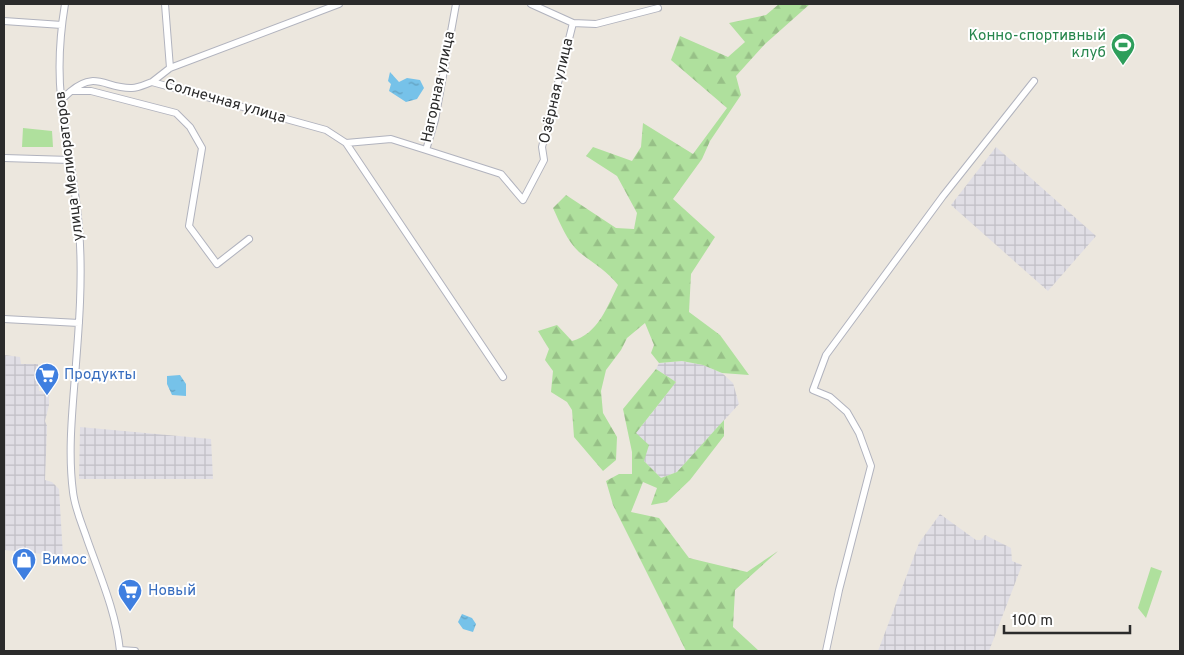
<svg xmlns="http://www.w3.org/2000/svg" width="1184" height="655" font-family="Overpass,sans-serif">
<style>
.industrial{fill:url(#industrial-grid)}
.forest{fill:url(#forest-firs)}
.park{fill:#afe09d}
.water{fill:url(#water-ripples)}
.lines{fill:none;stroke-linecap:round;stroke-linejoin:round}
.minor-casing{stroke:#b1b3be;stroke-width:8}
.minor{stroke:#fff;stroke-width:6}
.labels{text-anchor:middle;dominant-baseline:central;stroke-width:4;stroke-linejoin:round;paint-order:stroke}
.leisure-label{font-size:15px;fill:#27864d;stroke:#fff;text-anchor:end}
.street-label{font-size:15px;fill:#2b2b2b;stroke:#fff}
.shop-label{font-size:15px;fill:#366cbe;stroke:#fff;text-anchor:start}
</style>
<defs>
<pattern id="industrial-grid" width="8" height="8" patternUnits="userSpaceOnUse" patternTransform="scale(1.25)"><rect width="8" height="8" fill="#e0dee5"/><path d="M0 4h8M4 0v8" fill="none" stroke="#c0bfc5"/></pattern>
<pattern id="forest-firs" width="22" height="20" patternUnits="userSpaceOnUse" patternTransform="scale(1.25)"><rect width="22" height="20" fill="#afe09d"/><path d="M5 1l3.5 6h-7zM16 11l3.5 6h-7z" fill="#97c087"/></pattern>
<pattern id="water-ripples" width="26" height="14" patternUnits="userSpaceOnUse" patternTransform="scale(1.25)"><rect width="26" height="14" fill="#76c2e9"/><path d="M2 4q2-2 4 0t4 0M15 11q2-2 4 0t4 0" fill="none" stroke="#619ebd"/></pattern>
</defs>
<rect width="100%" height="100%" fill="#ece7de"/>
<!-- industrial -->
<path class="industrial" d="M 996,147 L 1096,236 L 1048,291 L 951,205 Z
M 4,355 L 20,357 L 21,364 L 38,364 L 39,391 L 49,391 L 49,405 L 45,421 L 47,426 L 45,480 L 52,482 L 59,489 L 63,556 L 4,550 Z
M 682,361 L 703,365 L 722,373 L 733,383 L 739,404 L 677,472 L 661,478 L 644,461 L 636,433 L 676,382 L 656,369 L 659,363 Z
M 80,427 L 211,439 L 213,479 L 79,479 Z
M 940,514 L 976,540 L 981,540 L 985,535 L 1011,548 L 1012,561 L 1022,565 L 989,651 L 878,651 L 919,543 Z"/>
<!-- forest -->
<path class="forest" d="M 779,4 L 810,4 L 765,44 L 736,76 L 741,95 L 710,141 L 702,159 L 673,199 L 715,237 L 691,274 L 689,312 L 720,335 L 749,375 L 722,373 L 703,365 L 682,361 L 659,363 L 651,353 L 654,345 L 645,323 L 627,338 L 621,350 L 606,370 L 601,391 L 603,413 L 617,437 L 616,460 L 603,471 L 574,437 L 572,410 L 567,402 L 551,392 L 553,371 L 545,360 L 549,349 L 538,331 L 557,325 L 572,341 C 598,334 607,307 618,285 C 607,271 593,263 579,252 C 567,241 560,223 553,208 L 566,195 L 616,228 L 634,229 L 637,213 L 617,176 L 586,156 L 593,147 L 632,161 L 641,147 L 643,123 L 693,154 L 727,108 L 671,60 L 680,36 L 728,57 L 745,42 L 729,23 L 766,15 Z
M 656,369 L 676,382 L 636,433 L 649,445 L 644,461 L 661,478 L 677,472 L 724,420 L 724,436 L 690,480 L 667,502 L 651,505 L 657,488 L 643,482 L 631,512 L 659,518 L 689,558 L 747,572 L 778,551 L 735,590 L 733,627 L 759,651 L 686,651 L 613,505 L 606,481 L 619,474 L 632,474 L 632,452 L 623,409 Z"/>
<!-- park -->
<path class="park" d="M 23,128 L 52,131 L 53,147 L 22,147 Z
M 1151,567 L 1162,571 L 1146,618 L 1138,608 Z"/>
<!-- water -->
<path class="water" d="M 390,72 L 399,82 L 407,78 L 420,80 L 424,88 L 417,99 L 406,102 L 389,91 L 391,84 L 388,81 Z
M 180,375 L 186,384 L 186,396 L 172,395 L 167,384 L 167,376 Z
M 462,614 L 472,618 L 476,624 L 473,632 L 463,629 L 458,622 Z"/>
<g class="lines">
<defs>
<path id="minor" d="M 65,4 C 60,34 58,67 61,98 C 65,141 76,185 79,229 C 83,277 79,327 75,376 C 72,414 68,454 73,492 C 75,509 82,524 87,539 C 100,576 116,612 120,651
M 165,4 L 170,68
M 339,4 L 170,68 L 152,82 L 326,130 L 346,143 L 503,377
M 4,21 L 62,25
M 573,23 L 596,24 L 658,8
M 71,91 C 96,70 106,89 132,88 C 138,88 146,84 152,82
M 61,100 L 71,91 L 91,91 L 176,113 L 190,127 L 202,148 L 189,226 L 217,264 L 249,239
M 346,143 L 391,139 L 426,150 L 435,120 L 456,4
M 426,150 L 501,174 L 523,200 L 544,160 L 542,147 L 573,23 L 531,4
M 4,158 L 70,160
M 4,319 L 79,323
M 120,650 L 135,651
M 826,651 L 839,590 L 871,466 L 859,433 L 847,412 L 830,397 L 813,390 L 826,355 L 943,196 L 1034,81"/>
</defs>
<!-- minor casing -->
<use href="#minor" class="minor-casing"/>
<!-- minor -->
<use href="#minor" class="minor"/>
</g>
<!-- icons -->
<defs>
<symbol id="stadium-pin" viewBox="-11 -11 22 30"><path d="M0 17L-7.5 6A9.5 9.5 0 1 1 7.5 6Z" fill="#2e9e5b" stroke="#fff"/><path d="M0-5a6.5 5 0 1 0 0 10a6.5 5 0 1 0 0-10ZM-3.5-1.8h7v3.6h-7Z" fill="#fff"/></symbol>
<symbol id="supermarket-pin" viewBox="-11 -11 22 30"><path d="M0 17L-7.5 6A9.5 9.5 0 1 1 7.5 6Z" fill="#3f7fe0" stroke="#fff"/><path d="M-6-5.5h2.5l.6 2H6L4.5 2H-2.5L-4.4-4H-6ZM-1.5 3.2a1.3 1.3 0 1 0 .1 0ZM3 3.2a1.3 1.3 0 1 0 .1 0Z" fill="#fff"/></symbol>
<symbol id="shop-pin" viewBox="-11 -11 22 30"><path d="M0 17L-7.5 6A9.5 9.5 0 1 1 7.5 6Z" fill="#3f7fe0" stroke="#fff"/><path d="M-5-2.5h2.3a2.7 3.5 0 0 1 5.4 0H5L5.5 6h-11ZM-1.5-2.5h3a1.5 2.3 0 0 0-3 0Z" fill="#fff"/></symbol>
</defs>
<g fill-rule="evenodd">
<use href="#stadium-pin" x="1109" y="31" width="28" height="38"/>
<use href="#supermarket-pin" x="33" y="361" width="28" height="38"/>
<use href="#shop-pin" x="10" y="546" width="28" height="38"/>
<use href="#supermarket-pin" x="116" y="577" width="28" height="38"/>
</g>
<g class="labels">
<!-- leisure labels -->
<g class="leisure-label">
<text x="1106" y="36">Конно-спортивный<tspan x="1106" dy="17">клуб</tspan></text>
</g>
<!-- street labels -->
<g class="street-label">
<text transform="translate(439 87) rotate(-78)">Нагорная улица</text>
<text transform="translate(557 91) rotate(-77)">Озёрная улица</text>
<text transform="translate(225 102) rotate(16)">Солнечная улица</text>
<text transform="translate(70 166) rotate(-97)">улица Мелиораторов</text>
</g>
<!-- shop labels -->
<g class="shop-label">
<text x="64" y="375">Продукты</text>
<text x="42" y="560">Вимос</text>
<text x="148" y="591">Новый</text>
</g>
</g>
<!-- border -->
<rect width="1184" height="655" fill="none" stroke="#2b2b2b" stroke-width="10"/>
<!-- scale -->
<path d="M1004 625v8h126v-8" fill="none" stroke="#2b2b2b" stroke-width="2.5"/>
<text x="1012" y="625" font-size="15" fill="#2b2b2b" stroke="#ffffff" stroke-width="4" paint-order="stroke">100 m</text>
</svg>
